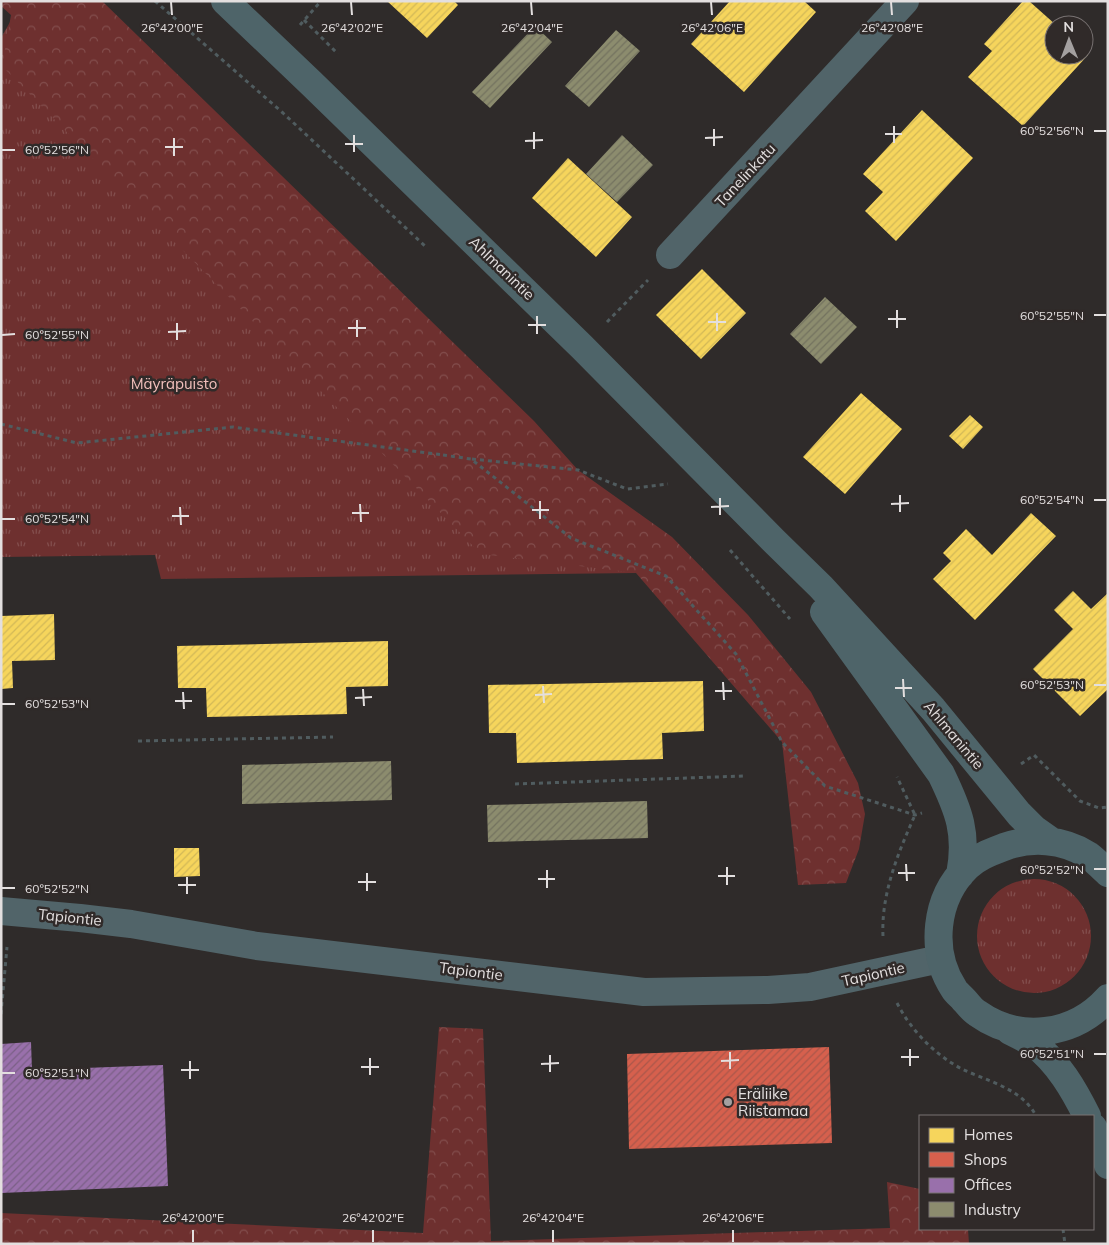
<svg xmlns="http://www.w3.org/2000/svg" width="1109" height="1245" font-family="Mulish,sans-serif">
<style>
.grass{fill:url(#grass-tufts)}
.forest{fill:url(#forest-crowns)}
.homes{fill:url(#homes-hatch)}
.shops{fill:url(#shops-hatch)}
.offices{fill:url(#offices-hatch)}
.industry{fill:url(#industry-hatch)}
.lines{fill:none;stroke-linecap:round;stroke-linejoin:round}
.path{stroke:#505c5f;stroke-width:3;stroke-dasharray:4 4;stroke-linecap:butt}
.minor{stroke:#516469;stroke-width:28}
.secondary{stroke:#4e6469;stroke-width:28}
.ticks{fill:none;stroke:#e3dfdf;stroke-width:2}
.poi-dot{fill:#a4a0a0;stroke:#302a29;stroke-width:2}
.labels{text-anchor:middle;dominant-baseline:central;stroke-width:5;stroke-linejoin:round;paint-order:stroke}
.street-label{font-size:15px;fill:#e3dfdf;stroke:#302a29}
.park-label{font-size:15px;fill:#f2c0bc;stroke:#302a29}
.poi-label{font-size:15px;fill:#e3dfdf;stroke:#302a29;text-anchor:start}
.ticks-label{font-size:12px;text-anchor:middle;fill:#e3dfdf;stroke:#302a29;stroke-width:5;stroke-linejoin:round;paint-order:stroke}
</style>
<defs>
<pattern id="grass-tufts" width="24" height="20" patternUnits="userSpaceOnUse" patternTransform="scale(1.25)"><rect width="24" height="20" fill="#6e302f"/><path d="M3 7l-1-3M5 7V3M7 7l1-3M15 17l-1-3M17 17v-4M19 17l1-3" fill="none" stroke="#834e4d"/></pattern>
<pattern id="forest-crowns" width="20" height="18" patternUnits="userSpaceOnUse" patternTransform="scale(1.25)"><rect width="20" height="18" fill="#6e302f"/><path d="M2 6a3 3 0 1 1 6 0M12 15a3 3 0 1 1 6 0" fill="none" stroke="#834e4d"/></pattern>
<pattern id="homes-hatch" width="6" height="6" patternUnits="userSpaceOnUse" patternTransform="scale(1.25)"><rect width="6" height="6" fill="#f6d55c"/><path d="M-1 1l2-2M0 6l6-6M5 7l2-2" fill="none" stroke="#d2b857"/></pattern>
<pattern id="shops-hatch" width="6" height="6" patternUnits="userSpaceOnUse" patternTransform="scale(1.25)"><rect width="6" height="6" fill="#d6604d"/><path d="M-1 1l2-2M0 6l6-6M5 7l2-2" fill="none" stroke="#aa574a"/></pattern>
<pattern id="offices-hatch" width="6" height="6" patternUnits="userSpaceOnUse" patternTransform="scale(1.25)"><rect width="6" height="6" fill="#9970ab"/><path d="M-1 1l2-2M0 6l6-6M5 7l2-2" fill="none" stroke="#7b6087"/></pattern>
<pattern id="industry-hatch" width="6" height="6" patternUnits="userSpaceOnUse" patternTransform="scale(1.25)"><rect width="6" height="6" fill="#8c8c6e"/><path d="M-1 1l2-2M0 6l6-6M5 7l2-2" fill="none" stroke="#73725f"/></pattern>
</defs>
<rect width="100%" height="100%" fill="#2f2b2a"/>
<!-- grass -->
<path class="grass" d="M 14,15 L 636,573 L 161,579 L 155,555 L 1,557 L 1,38 Z
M977 936a57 57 0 1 1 114 0a57 57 0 1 1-114 0Z"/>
<!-- forest -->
<path class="forest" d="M 1,1 L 102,1 L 534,421 L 578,470 L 672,537 L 748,615 L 811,692 L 858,783 L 865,814 L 859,849 L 846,883 L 798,885 L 782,742 L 636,573 L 481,554 L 2,66 L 11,15 L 1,6 Z
M 439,1027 L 483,1029 L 491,1241 L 890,1228 L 887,1182 L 920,1189 L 920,1229 L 968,1229 L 969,1244 L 1,1244 L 1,1213 L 423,1233 Z"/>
<!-- homes -->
<path class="homes" d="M 387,1 L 454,1 L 458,5 L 427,38 Z
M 730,1 L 804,1 L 816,12 L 744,92 L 691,44 Z
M 1023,1 L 1029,1 L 1056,25 L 1054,25 L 1054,55 L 1084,55 L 1084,51 L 1088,55 L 1023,126 L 968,77 L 992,51 L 984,44 Z
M 922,110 L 973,158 L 896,241 L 865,211 L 883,192 L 863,174 Z
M 568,158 L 632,217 L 596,257 L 532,198 Z
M 702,269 L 746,313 L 701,359 L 656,315 Z
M 861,393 L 902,429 L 845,494 L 803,457 Z
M 970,415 L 983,427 L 963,449 L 949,436 Z
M 1031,513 L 1056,536 L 975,620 L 933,579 L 951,561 L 943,553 L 966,529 L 992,555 Z
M 1073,591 L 1091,609 L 1108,593 L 1108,689 L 1080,716 L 1033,669 L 1073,629 L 1054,610 Z
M 54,614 L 55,660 L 12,661 L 13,688 L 1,689 L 1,616 Z
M 388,641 L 388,686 L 346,687 L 347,714 L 207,717 L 206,688 L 178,688 L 177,646 Z
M 703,681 L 704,731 L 662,733 L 663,759 L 517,763 L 516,733 L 489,733 L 488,685 Z
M 174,848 L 199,848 L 200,876 L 174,877 Z"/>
<!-- shops -->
<path class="shops" d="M 829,1047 L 832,1143 L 629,1149 L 627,1054 Z"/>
<!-- offices -->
<path class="offices" d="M 31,1042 L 32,1070 L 163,1065 L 168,1186 L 1,1193 L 1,1044 Z"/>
<!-- industry -->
<path class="industry" d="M 535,26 L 552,42 L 490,108 L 472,92 Z
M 616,30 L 640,51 L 589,107 L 565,86 Z
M 622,135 L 653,165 L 617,202 L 586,174 Z
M 825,297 L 857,327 L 821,364 L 790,334 Z
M 391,761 L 392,800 L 242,804 L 242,765 Z
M 647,801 L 648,838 L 488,842 L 487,805 Z"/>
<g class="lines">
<!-- path -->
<path class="path" d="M 155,1 L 283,113 L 425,246
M 304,20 L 338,54
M 300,25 L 321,1
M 607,322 L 648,280
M 1,424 L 77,443 L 233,427 L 443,455
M 443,455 L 471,459 L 571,538 L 666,576 L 736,654 L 782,742 L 825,786 L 915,815 L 922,813
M 472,459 L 578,470 L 627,489 L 668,484
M 730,550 L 790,619
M 138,741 L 333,737
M 1021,764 L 1034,755 L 1080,801 L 1099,808 L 1108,807
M 515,784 L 744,776
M 883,936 C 881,894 898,853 915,815 L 897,777
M 897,1003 C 911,1030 933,1053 960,1068 C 986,1081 1022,1088 1036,1116
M 1,1014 L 7,947
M 1063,1229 L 1065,1244"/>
<!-- minor -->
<path class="minor" d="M 670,255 L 905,1
M 1,911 L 80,918 L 131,924 L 257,946 L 644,992 L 768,990 L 810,987 L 940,959"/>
<!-- secondary -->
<path class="secondary" d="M 225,1 L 311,83 L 582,347 L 774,541 L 821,587 L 933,709 L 1019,814 L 1034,829 L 1051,841
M 824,612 L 941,774 C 959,811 968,834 960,875
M 1108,873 C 1101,867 1095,860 1088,855 C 1063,839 1031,837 1004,847 C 991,852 977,857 967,867 C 935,898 929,951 954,989 C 956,993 961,996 964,1000 C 968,1004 972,1010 977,1013 C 1019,1043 1074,1036 1108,998
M 1010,1031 C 1018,1035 1027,1039 1034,1044 C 1058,1062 1074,1090 1087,1116
M 1093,1127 L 1101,1143 L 1108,1165"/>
</g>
<!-- ticks -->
<path class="ticks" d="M 171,2 L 172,15M 351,2 L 352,15M 531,2 L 532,15M 711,2 L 712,15M 891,2 L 892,15M 894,126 L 894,143M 714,129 L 714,146M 1094,131 L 1106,131M 534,132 L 534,149M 885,134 L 902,134M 354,135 L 354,152M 174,138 L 174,156M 705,138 L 723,137M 525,141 L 543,140M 345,144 L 363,144M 165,147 L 183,147M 2,150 L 15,150M 897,310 L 897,328M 717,313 L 717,331M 1094,315 L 1106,315M 537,316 L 537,334M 888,319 L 906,319M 357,320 L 357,337M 708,322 L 726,322M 177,323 L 177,340M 528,325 L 546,325M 348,328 L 366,328M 168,332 L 186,331M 2,335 L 15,334M 900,495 L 900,512M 720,498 L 720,515M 1094,500 L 1106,500M 540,501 L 540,519M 360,504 L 361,522M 891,504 L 909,503M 180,507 L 181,525M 711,507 L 729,506M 532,510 L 549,510M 352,513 L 369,513M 172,516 L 189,516M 2,519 L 15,519M 903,679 L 904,697M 723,682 L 724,700M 1094,685 L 1106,685M 543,686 L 544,703M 895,688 L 912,688M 363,689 L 364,706M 715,691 L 732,691M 183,692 L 184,709M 535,695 L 552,694M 355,698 L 372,697M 175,701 L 192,701M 2,704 L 15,704M 906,864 L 907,881M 727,867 L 727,885M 1094,869 L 1106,869M 547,870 L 547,888M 367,873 L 367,891M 898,873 L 915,873M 718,876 L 735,876M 187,877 L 187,894M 538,879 L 555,879M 358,882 L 376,882M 178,885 L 196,885M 2,888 L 15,888M 910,1049 L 910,1066M 730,1052 L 730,1069M 1094,1054 L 1106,1054M 550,1055 L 550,1072M 901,1057 L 919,1057M 370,1058 L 370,1075M 190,1061 L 190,1079M 721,1061 L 739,1060M 541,1064 L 559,1063M 361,1067 L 379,1067M 181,1070 L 199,1070M 2,1073 L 15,1073M 193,1230 L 193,1242M 373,1230 L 373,1242M 553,1230 L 553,1242M 733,1230 L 733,1242"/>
<!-- markers -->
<circle class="poi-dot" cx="728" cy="1102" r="5"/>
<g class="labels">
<!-- street labels -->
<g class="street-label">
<text transform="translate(745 175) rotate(-47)">Tanelinkatu</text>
<text transform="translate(502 268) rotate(44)">Ahlmanintie</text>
<text transform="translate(954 735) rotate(50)">Ahlmanintie</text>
<text transform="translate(70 917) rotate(6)">Tapiontie</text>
<text transform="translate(471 971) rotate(7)">Tapiontie</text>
<text transform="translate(873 974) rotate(-13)">Tapiontie</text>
</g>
<!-- park labels -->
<g class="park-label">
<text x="174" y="383">Mäyräpuisto</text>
</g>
<!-- poi labels -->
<g class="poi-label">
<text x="738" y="1093">Eräliike<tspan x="738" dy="17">Riistamaa</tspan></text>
</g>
</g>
<g class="ticks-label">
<text x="172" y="32">26°42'00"E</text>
<text x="352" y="32">26°42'02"E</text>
<text x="532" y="32">26°42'04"E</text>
<text x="712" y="32">26°42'06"E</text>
<text x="892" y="32">26°42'08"E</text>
<text x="1052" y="135">60°52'56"N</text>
<text x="57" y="154">60°52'56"N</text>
<text x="1052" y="320">60°52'55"N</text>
<text x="57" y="339">60°52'55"N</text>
<text x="1052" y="504">60°52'54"N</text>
<text x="57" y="523">60°52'54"N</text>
<text x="1052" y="689">60°52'53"N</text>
<text x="57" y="708">60°52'53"N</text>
<text x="1052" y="874">60°52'52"N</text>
<text x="57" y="893">60°52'52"N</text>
<text x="1052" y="1058">60°52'51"N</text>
<text x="57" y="1077">60°52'51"N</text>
<text x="193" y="1222">26°42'00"E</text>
<text x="373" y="1222">26°42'02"E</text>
<text x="553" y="1222">26°42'04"E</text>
<text x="733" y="1222">26°42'06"E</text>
</g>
<!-- border -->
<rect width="1109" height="1245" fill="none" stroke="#e3dfdf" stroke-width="5"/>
<!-- legend -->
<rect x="919" y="1115" width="175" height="115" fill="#302a29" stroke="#787272"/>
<rect x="929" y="1128" width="25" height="15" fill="#f6d55c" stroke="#787272"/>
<text x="964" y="1140" font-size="15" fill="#e3dfdf">Homes</text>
<rect x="929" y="1152" width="25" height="15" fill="#d6604d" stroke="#787272"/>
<text x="964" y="1165" font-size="15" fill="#e3dfdf">Shops</text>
<rect x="929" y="1178" width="25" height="15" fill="#9970ab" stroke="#787272"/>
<text x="964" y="1190" font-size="15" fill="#e3dfdf">Offices</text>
<rect x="929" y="1202" width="25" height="15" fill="#8c8c6e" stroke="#787272"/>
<text x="964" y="1215" font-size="15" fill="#e3dfdf">Industry</text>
<!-- north arrow -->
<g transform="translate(1069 40) rotate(359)"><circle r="24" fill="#302a29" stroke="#787272"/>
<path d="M0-4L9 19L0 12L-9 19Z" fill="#a4a0a0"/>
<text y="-8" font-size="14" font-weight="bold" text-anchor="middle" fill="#e3dfdf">N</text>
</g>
</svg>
